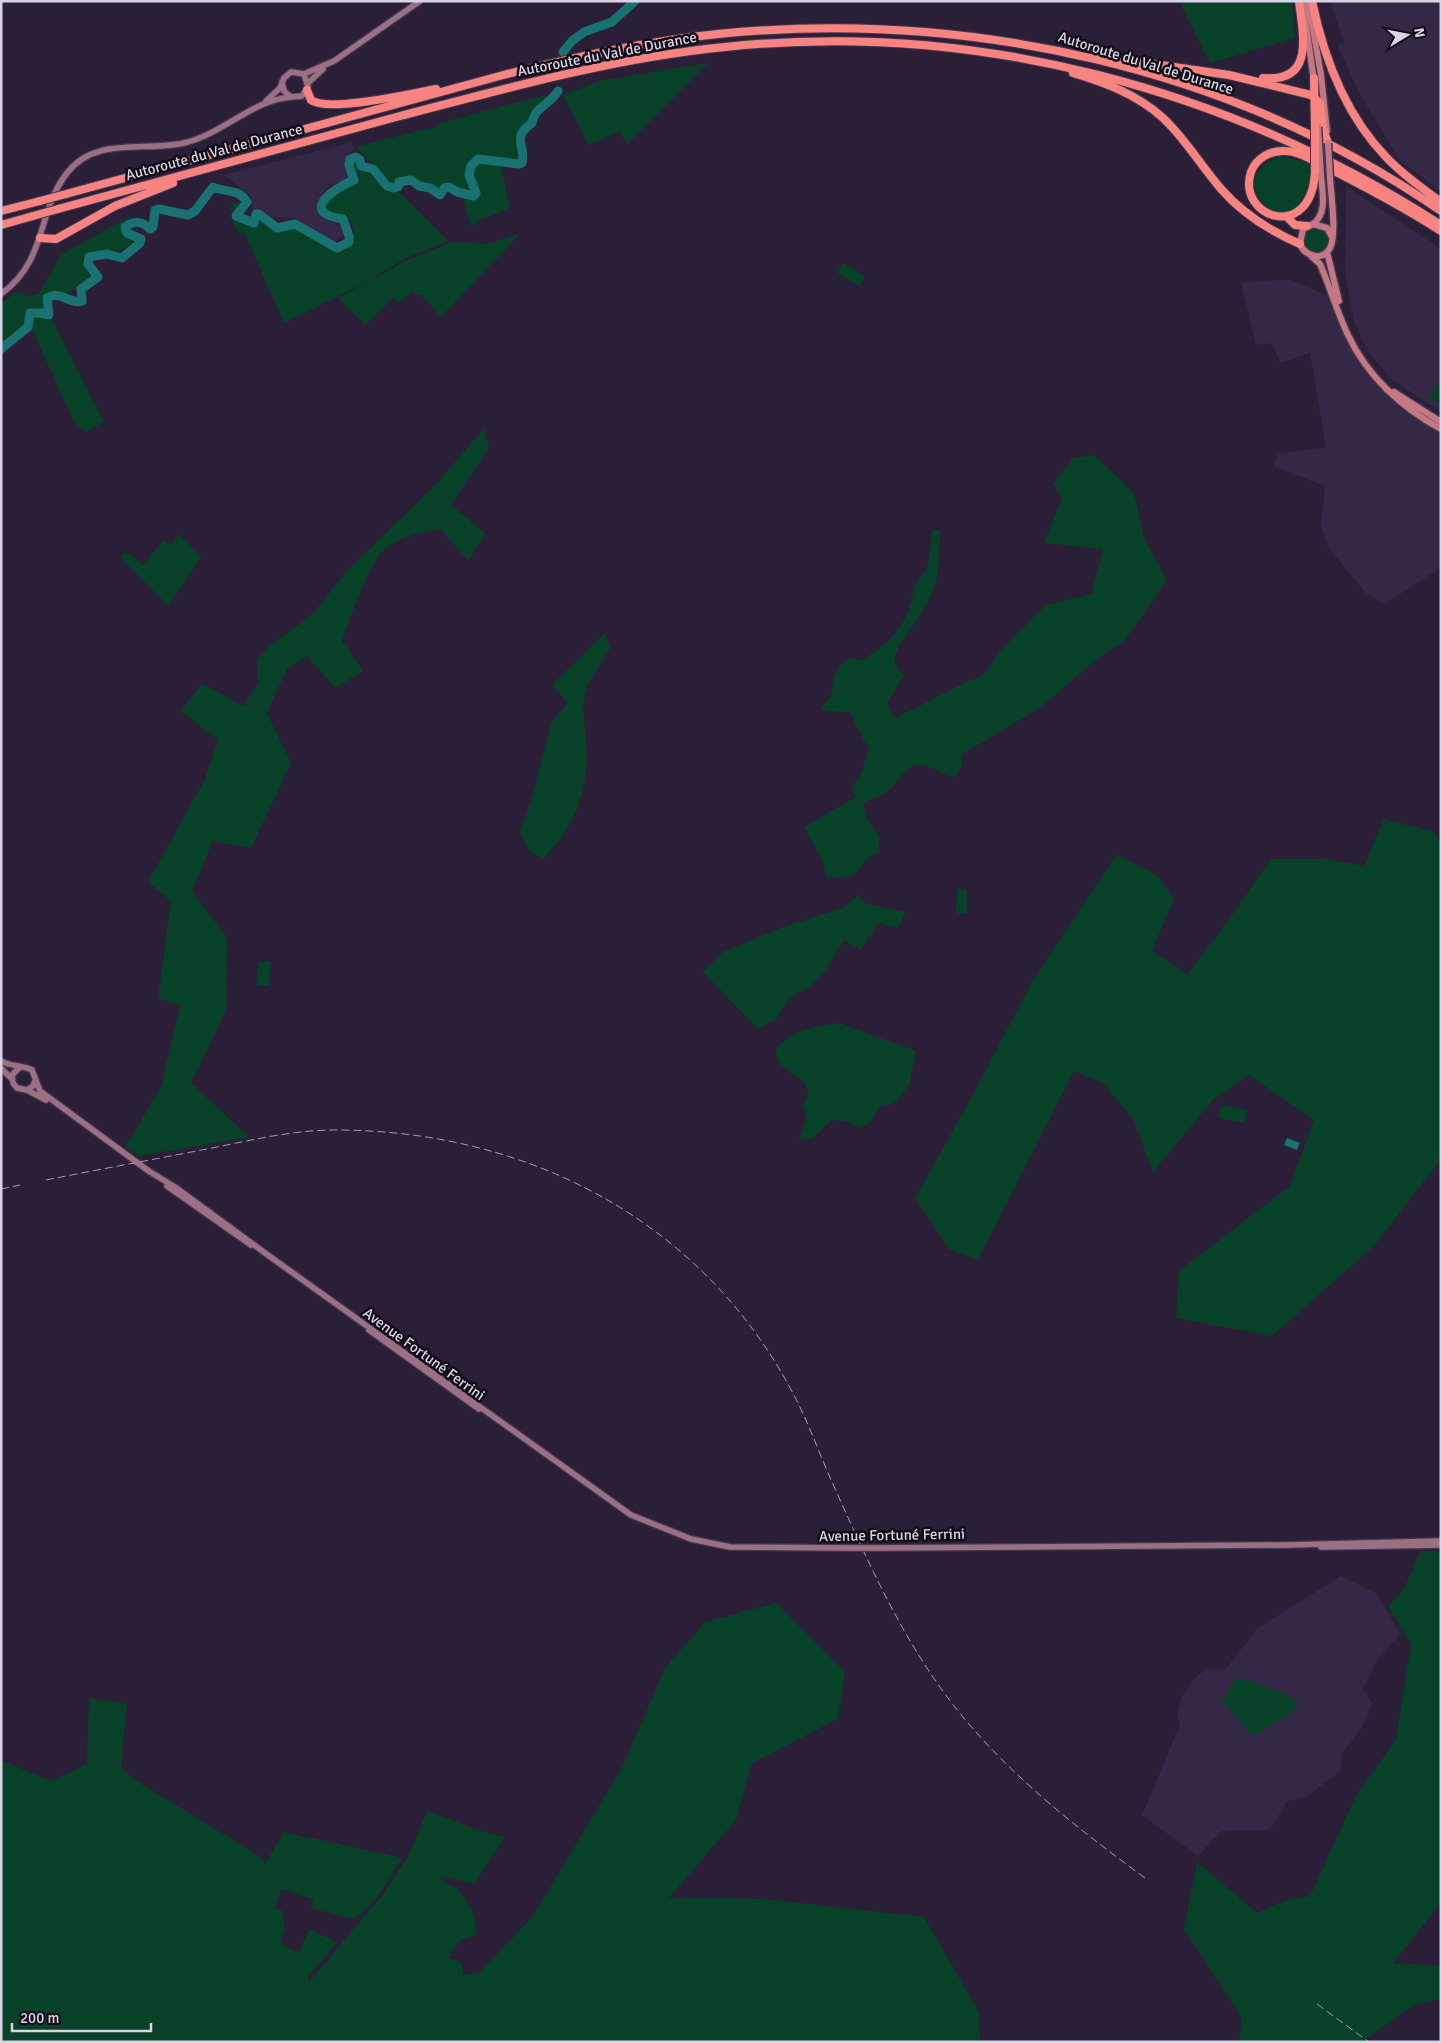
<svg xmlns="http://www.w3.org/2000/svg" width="1442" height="2043" font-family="Signika,sans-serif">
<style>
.built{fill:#352846}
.green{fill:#064128}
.water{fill:#197172}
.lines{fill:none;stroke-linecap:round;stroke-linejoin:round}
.river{stroke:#197172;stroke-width:9}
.secondary-casing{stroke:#43394e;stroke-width:8}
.primary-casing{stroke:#43394e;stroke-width:9}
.highway-casing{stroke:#43394e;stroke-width:10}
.secondary{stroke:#9c7084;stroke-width:5.5}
.primary{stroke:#c47883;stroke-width:6}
.highway{stroke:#f88381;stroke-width:8}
.rail{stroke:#a49baf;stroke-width:1;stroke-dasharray:8 4;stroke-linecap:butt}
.secondary-bridge-casing{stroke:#43394e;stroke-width:8;stroke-linecap:butt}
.primary-bridge-casing{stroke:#43394e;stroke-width:9;stroke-linecap:butt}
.highway-bridge-casing{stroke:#43394e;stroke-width:10;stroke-linecap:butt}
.secondary-bridge{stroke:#9c7084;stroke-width:5.5}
.primary-bridge{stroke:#c47883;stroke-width:6}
.highway-bridge{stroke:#f88381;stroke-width:8}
.labels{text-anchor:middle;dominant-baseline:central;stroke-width:5;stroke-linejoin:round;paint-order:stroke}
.street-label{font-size:15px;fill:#dad3e4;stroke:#110c17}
</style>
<rect width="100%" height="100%" fill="#2b1f38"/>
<!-- built -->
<path class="built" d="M 1330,1 L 1441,1 L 1441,192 L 1399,159 L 1361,96 L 1339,49 L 1338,44 L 1344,43 Z
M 352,142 L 354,149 L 346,155 L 350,180 L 331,184 L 317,202 L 321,216 L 343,228 L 345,234 L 334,242 L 295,218 L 253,217 L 251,196 L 224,175 Z
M 1346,186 L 1441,249 L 1441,412 L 1390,378 L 1367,350 L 1354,321 L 1345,274 Z
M 1290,280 L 1326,295 L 1360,367 L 1400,408 L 1441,434 L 1441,568 L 1384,604 L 1366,593 L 1328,547 L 1321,526 L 1325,486 L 1274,466 L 1278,454 L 1326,447 L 1310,353 L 1280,363 L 1272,343 L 1256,345 L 1241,282 Z
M 1341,1576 L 1377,1594 L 1400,1634 L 1377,1660 L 1363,1689 L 1373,1704 L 1361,1729 L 1342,1754 L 1340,1771 L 1306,1797 L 1287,1801 L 1270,1830 L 1221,1831 L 1198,1856 L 1142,1815 L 1180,1725 L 1177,1714 L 1182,1696 L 1196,1677 L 1207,1669 L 1225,1670 L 1258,1628 Z"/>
<!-- green -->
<path class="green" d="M 1179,1 L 1292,1 L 1295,38 L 1210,63 Z
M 708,63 L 627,144 L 620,131 L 589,145 L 563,95 L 599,81 Z
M 546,95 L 552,100 L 536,109 L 530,123 L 523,130 L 518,144 L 522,162 L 477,158 C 458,175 479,183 473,195 L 446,186 L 442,188 L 439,194 L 431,187 L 418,184 L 409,178 L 400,180 L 395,187 L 356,147 L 429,128 L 431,130 L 440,123 Z
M 1280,156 L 1311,164 L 1312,184 L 1302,204 C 1298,207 1293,210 1288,212 C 1268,218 1254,197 1253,179 L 1266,163 Z
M 356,159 L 362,169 L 372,170 L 386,187 L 396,189 L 448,241 L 404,259 L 366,282 L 284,323 L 244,232 L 240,233 L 233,224 L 231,204 L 245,201 L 236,215 L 238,219 L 256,224 L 258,215 L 270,226 L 278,229 L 293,224 L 336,251 C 353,250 361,231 347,219 C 341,215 334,214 327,212 L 327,202 L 342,189 L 359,181 L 360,176 L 352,166 L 352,160 Z
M 479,160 L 500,162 L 510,208 L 477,221 L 475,225 L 471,225 L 462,194 L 475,197 L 477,191 L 471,177 L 471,168 Z
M 131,216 L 133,221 L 123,229 L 123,234 L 134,242 L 119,251 L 90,253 L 82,259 L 90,278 L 68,294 L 52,292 L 47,295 L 45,301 L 48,314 L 29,313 L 27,326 L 1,348 L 1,304 L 16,292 L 28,296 L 38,294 L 62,254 Z
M1304 240a12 12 0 1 1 24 0a12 12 0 1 1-24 0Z
M 520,234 L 441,317 L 421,294 L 418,296 L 413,291 L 399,303 L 394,297 L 365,325 L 338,298 L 405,261 L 448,244 L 458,242 L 487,244 Z
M 843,263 L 865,276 L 859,286 L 837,273 Z
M 38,313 L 47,317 L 50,316 L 104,422 L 86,432 L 76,426 L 30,325 L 30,315 Z
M 1437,384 L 1441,385 L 1441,406 L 1429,397 Z
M 484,428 L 489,448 L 451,505 L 486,534 L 468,560 L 440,529 C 422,533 401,536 386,548 C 369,562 350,619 342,641 L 363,671 L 335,688 L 307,656 L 287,669 L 267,713 L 291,763 L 251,848 L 213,841 L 192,891 L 227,938 L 226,1010 L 191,1083 L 249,1137 L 139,1156 L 125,1147 L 161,1087 L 180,1006 L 158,998 L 171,901 L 148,882 L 205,779 L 218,740 L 181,711 L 202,683 L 243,706 L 258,684 L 257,659 L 271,645 L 312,615 L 345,573 L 439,481 Z
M 1094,455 L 1134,493 L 1144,538 L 1167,580 L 1124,641 L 1098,658 L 1041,707 L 961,755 L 962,765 L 955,777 C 943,776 934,766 921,765 C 906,763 898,783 888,791 C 881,796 871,799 863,803 L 866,818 L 879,836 L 879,852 L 869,857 L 853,876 L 826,878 L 824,864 L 804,827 L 856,797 L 851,789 L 861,776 L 869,746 L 863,740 L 850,712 L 823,711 L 822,707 L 832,694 L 833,678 L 842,664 L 850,658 L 863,660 C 882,647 894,639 905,618 C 914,602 911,581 927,570 L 933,529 L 940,530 C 939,562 941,576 926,606 C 916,625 897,640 894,663 L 904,676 L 887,702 L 894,719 L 966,682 L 983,676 L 1001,650 L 1046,605 L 1091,594 L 1103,549 L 1044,543 L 1062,499 L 1053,484 L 1073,458 Z
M 179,534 L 201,557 L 168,606 L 121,558 L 126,552 L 143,565 L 164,540 L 170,545 Z
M 605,633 L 610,648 C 603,662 592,674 587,688 C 580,704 585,724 586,741 C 589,788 577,825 543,859 L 529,851 L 520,831 L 532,797 L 552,721 L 568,703 L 552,685 Z
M 1383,819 L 1435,832 L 1441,846 L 1441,1159 L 1375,1245 L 1272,1336 L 1176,1318 L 1179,1271 L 1290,1186 L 1314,1120 L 1249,1075 L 1214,1099 L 1153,1172 L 1132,1117 L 1102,1082 L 1074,1071 L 978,1260 L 949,1249 L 915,1198 L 974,1093 L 1032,982 L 1116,855 L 1157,875 L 1174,899 L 1152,951 L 1187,974 L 1220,932 L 1271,859 L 1323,859 L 1365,866 Z
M 957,889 L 967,889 L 967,914 L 956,913 Z
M 858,895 L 864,903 L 905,912 L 898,928 L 878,923 L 861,950 L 844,940 L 824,972 L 807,989 L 795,994 L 788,1000 L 776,1019 L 758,1029 L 703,972 L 723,952 L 784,927 L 845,907 Z
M 259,961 L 271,962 L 269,986 L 256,985 Z
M 839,1023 L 916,1051 L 909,1086 L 893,1104 L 881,1105 L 872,1120 L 861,1128 L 846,1121 L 831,1120 L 813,1138 L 799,1140 L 807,1115 L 802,1106 L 808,1095 L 806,1084 L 778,1062 L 776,1049 C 793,1030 815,1026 839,1023 Z
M 1221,1105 L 1247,1110 L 1245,1123 L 1219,1118 Z
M 1421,1551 L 1441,1551 L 1441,1903 L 1393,1963 L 1441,1966 L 1441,1999 L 1415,2004 L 1362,2042 L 1239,2042 L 1242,2018 L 1184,1929 L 1197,1862 L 1257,1913 L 1287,1900 L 1310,1896 L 1356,1796 L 1396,1739 L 1411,1644 L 1388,1607 L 1403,1590 Z
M 776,1603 L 845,1672 L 838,1719 L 752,1763 L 736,1820 L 669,1898 L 765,1899 L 924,1917 L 979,2012 L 980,2042 L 1,2042 L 1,1760 L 51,1781 L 87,1764 L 89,1698 L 127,1704 L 121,1768 L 141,1784 L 261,1857 L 265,1864 L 284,1832 L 402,1858 C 391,1875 371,1913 352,1919 L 311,1908 L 314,1899 L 281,1889 L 275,1908 L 283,1911 L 285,1928 L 280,1943 L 299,1953 L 309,1929 L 337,1942 L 308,1977 L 309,1982 L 384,1893 L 411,1851 L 426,1813 L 430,1812 L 478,1830 L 505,1837 L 474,1884 L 442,1876 L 440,1879 L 463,1892 L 459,1892 C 472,1904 475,1917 477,1935 L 460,1940 L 448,1958 L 461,1962 L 463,1976 L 479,1973 L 533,1916 L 623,1766 L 665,1668 L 705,1622 Z
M 1242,1678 L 1288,1695 L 1296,1701 L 1296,1710 L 1255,1735 L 1249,1734 L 1222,1701 L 1235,1680 Z"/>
<!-- water -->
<path class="water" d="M 1287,1138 L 1300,1143 L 1297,1150 L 1284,1145 Z"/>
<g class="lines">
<!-- river -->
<path class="river" d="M 563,52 L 572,41 L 584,32 L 612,22 L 635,1
M 1,349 L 28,327 L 30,313 L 40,313 L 49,315 L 47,298 C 61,290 70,305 82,301 L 81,289 L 98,277 L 88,264 L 89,257 L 107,254 L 122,258 L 140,243 L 141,239 L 127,233 L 125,227 C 135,221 141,220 150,229 L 153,227 L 155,210 L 159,209 L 188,215 L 195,211 L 213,187 C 226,193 239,188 247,202 L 236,216 L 254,223 L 256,214 L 259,214 L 277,228 L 295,224 L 337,248 L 349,242 L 349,236 L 343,219 C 298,213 334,188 354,180 L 349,165 L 350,159 L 356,157 L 360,160 L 361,166 L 373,169 L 387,186 L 394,188 L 398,187 L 399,182 L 411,180 L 419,186 L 430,188 L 440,195 L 444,188 L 449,187 L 457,192 L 474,196 L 476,193 L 469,175 L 471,166 L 478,159 L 519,164 L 522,163 C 527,147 510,138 532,123 C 535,106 550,105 558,91"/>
<defs>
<path id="secondary" d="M 304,74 L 334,61 L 420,1
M 308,83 L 323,69
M 266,101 L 280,88 L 284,78 L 291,72 L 304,74 L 308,87 L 302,96 L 291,97 L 284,91 L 282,82
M 1,294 C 48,260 36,213 67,173 C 95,136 145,152 184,143 C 223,134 252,100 291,97
M 1,1061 C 11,1067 23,1065 32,1070 L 40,1091 L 150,1172
M 20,1067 L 12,1075 L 13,1083 L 17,1088 L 27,1090 L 33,1086 L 35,1081
M 1,1068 L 12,1079
M 27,1090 L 46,1100
M 147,1170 L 175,1187 L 265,1253 L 631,1515 L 691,1539 L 730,1547 L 850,1548
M 167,1186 L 251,1245
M 369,1330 L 479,1409
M 1321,1547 L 1441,1545
M 873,1548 L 1288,1545 L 1441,1541"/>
<path id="primary" d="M 1308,1 L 1321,75 L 1327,131
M 1303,4 L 1314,81
M 1330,178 C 1331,195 1337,234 1330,248 C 1322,262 1305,256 1300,244 L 1303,229 L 1313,224 L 1327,228 L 1332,237
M 1313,224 C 1328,213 1322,191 1321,175
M 1327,252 L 1339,301
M 1311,256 L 1320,264 C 1330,287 1337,312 1348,335 C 1367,376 1402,408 1441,429
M 1394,392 L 1441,422"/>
<path id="highway" d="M 1312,1 C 1324,59 1345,115 1387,158 C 1403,175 1422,188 1441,202
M 1099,56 L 1229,75 L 1311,95 L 1320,103 L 1323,129 L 1328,143
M 1073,73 C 1106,83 1136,94 1162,117 C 1185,138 1201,166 1222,190 C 1244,215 1270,231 1300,244
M 1263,78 C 1315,83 1303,35 1299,1
M 1314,78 L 1315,126
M 307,90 L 311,100 C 328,113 413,93 436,89
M 1315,172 C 1311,244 1236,217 1251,172 C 1256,158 1271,150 1285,151 C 1298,151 1312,160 1324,166 C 1364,186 1403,207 1441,231
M 66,194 L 507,74 C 577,57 647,41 718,34 C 968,9 1233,67 1441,211
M 58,209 C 172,178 286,147 400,116 C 507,88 614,58 725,47 C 976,20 1230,89 1441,225
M 1,211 L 40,201
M 1286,216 L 1295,225 L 1307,226
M 1,225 L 33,216
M 40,238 L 56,239 L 115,206 L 173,183"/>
</defs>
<!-- secondary casing -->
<use href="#secondary" class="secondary-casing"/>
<!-- primary casing -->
<use href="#primary" class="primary-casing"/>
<!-- highway casing -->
<use href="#highway" class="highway-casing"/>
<!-- secondary -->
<use href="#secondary" class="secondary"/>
<!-- primary -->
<use href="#primary" class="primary"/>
<!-- highway -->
<use href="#highway" class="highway"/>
<!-- rail -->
<path class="rail" d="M 46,1180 C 101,1169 156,1159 212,1148 C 252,1140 293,1130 335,1130 C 530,1130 707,1223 797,1401 C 810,1427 820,1455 832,1482 C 860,1544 888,1608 925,1665 C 981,1753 1062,1817 1145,1878
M 1,1189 L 20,1185
M 1317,2004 L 1369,2042"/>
<defs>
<path id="secondary-bridge" d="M 850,1548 L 873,1548"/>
<path id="primary-bridge" d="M 1318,127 L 1321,175
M 1328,143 L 1330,178"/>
<path id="highway-bridge" d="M 1315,126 L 1315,172
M 40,201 L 66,194
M 33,216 L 58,209"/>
</defs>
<!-- secondary-bridge casing -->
<use href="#secondary-bridge" class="secondary-bridge-casing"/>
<!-- primary-bridge casing -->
<use href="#primary-bridge" class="primary-bridge-casing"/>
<!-- highway-bridge casing -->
<use href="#highway-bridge" class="highway-bridge-casing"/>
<!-- secondary-bridge -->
<use href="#secondary-bridge" class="secondary-bridge"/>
<!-- primary-bridge -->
<use href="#primary-bridge" class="primary-bridge"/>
<!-- highway-bridge -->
<use href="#highway-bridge" class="highway-bridge"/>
</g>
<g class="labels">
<!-- street labels -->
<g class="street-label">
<text transform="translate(607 54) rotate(-11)">Autoroute du Val de Durance</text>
<text transform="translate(1146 63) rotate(17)">Autoroute du Val de Durance</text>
<text transform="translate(214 152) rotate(-15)">Autoroute du Val de Durance</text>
<text transform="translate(424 1354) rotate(36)">Avenue Fortuné Ferrini</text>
<text transform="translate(892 1535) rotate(-1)">Avenue Fortuné Ferrini</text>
</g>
</g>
<!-- border -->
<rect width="1442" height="2043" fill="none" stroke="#dad3e4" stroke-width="5"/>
<!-- north arrow -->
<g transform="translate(1407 35) rotate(80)" stroke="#110c17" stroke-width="4" paint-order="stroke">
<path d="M0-4L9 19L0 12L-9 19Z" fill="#dad3e4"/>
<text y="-8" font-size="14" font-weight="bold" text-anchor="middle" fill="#dad3e4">N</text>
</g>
<!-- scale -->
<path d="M12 2023v8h139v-8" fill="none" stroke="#dad3e4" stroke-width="2.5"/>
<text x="20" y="2023" font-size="15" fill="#dad3e4" stroke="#110c17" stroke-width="4" paint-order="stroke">200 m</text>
</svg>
